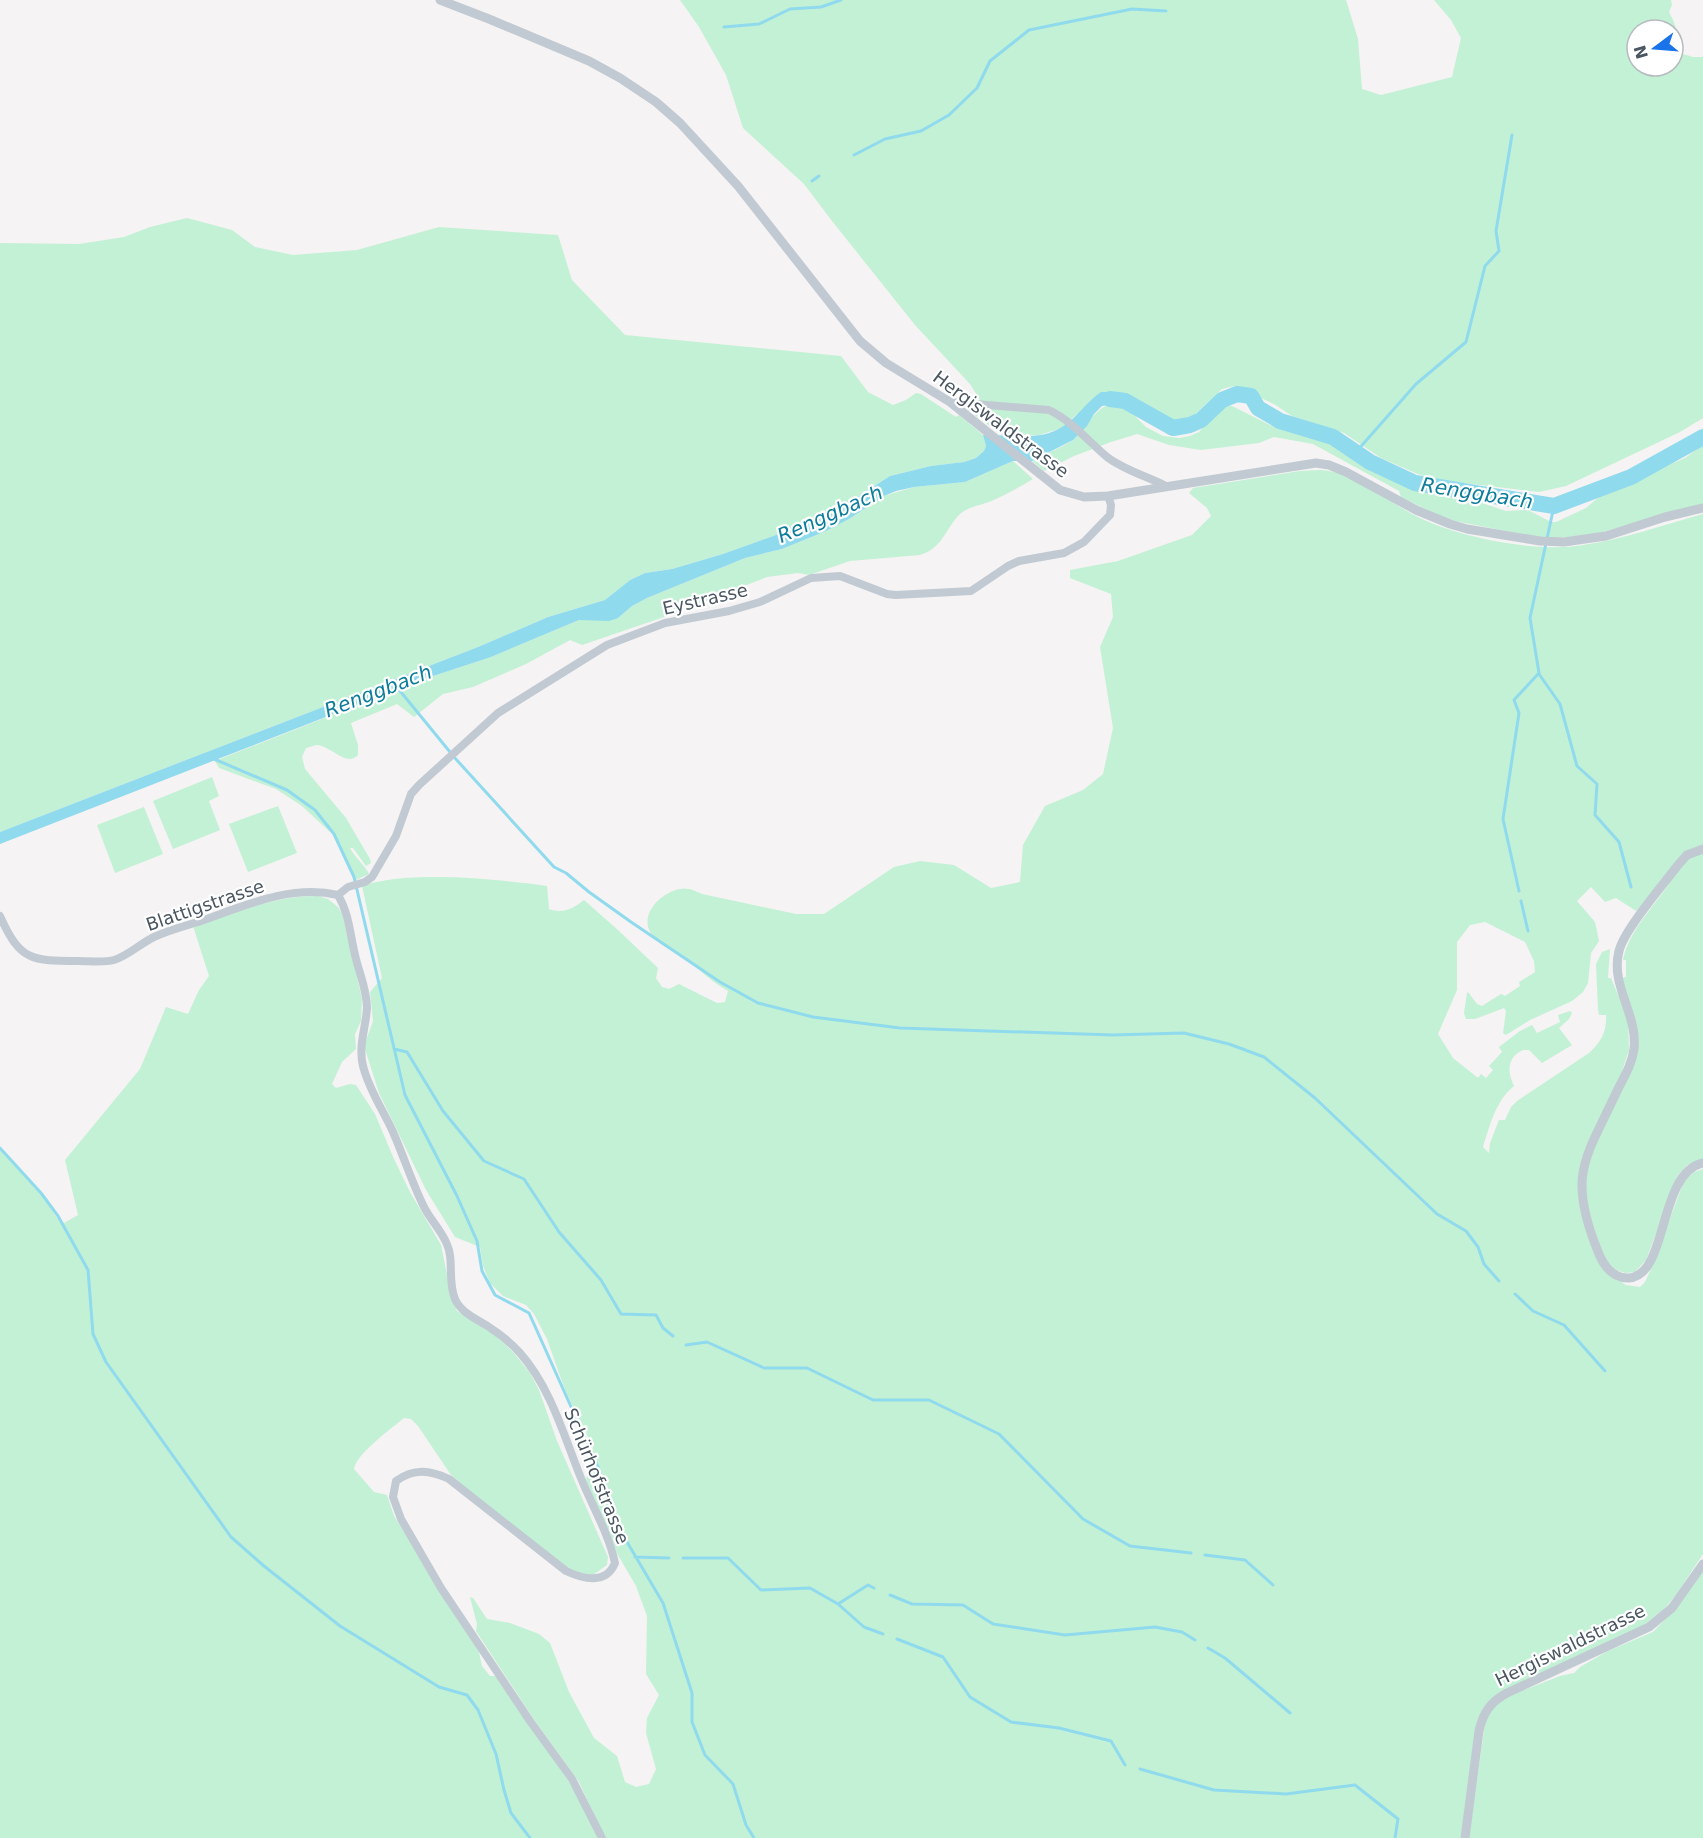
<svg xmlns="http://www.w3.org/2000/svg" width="1703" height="1838" font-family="'DejaVu Sans',sans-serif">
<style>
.green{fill:#c3f1d5;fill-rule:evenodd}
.water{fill:#90daee}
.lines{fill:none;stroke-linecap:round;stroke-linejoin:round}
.stream{stroke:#90daee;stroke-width:3}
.river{stroke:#90daee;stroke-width:16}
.minor{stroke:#c1cad2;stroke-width:8}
.tertiary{stroke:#c1cad2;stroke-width:9}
.labels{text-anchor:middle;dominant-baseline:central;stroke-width:4.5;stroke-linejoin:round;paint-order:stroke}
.street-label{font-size:18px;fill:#4a5661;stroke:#fff}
.water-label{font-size:20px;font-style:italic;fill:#0c7c9b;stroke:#fff}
</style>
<rect width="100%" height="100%" fill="#f5f3f3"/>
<!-- green -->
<path class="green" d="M 680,0 L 1346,0 L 1358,39 L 1362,89 L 1381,95 L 1452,77 L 1461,38 L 1451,20 L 1434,0 L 1671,0 L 1672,5 L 1669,12 L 1674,22 L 1683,54 L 1693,57 L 1703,57 L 1703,418 L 1680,432 L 1566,486 L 1539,492 L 1447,481 L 1420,475 L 1381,458 L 1344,433 L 1292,416 L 1274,404 L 1234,386 L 1222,389 L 1191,418 L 1179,424 L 1170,423 L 1132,396 L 1077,414 L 1062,428 L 1039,435 L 1003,436 L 965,408 L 974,408 L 980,400 L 970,384 L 915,325 L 832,221 L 804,184 L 743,128 L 726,75 L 699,27 ZM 1637,30 L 1673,30 L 1673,66 L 1637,66 Z
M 187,218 L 232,230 L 255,247 L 293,255 L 357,250 L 439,227 L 558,235 L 572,280 L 625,335 L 841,356 L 868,392 L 893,405 L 906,400 L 916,393 L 921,394 L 956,417 L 959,415 L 983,435 L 986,446 L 984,451 L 976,458 L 964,462 L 931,466 L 890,476 L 831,514 L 801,526 L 723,554 L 672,569 L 645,573 L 630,580 L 605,600 L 548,617 L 478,647 L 0,832 L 0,243 L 79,244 L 124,237 L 150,227 Z
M 1111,404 L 1118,404 L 1129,410 L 1146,427 L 1163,436 L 1179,438 L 1190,436 L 1199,432 L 1216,411 L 1224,406 L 1232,406 L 1272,426 L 1335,443 L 1375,469 L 1413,489 L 1470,499 L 1506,511 L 1528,510 L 1551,522 L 1556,522 L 1586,508 L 1599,497 L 1626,483 L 1685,458 L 1703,445 L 1703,504 L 1592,535 L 1546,539 L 1455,521 L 1435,514 L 1401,497 L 1399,491 L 1313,444 L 1274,437 L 1259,443 L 1201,450 L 1169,445 L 1137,434 L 1111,442 L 1074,456 L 1044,471 L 1032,461 C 1045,454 1062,448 1074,439 C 1088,427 1093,409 1111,404 Z
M 1013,461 L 1033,479 C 1021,486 1009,493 996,499 C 984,505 967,506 958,516 C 944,532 942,548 920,555 L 850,561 L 809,575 L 798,573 L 767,577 L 667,616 L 582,645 L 570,640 L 526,664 L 473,687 L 443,694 L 414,717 L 397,704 L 351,723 L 358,745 L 358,755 C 346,768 331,745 316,745 C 313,746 310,747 306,748 L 302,757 L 305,769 L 346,818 L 370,859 L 371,863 L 366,866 L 353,848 L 350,848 C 355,858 365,865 369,874 L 356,880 L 333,831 L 330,832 L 302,806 L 276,789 L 219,768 L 215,761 L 418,681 L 491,657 L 579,620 L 618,618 L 632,606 L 647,598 L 745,558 L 782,549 L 826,531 L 849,519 L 884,496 L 914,487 L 965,482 Z
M 1320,470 C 1358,472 1389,504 1422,519 C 1463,538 1538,553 1583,545 C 1624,539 1663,525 1703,514 L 1703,1159 L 1687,1165 L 1678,1175 L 1646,1260 L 1635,1272 L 1625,1273 L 1614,1269 L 1604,1257 L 1588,1211 L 1584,1182 L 1587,1162 L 1633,1065 L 1637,1025 L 1622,978 L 1626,977 L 1626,960 L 1623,960 C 1630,927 1657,905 1673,877 L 1636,911 L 1616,898 L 1605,902 L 1591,887 L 1577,901 L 1595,922 L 1599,941 L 1591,953 L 1588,983 L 1583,992 L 1572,1001 L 1530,1020 L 1506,1035 L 1503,1033 L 1506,1011 L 1504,1008 L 1475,1019 L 1466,1019 L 1464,1013 L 1467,993 L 1468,992 L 1477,1004 L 1482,1006 L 1501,994 L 1505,996 L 1520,986 L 1519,982 L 1535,972 L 1534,961 L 1525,942 L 1485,922 L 1470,925 L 1457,942 L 1457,990 L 1438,1034 L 1453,1058 L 1478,1078 L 1481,1074 L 1486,1078 L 1493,1070 L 1489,1066 L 1502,1052 L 1499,1047 L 1520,1031 L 1532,1025 L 1537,1033 L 1560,1022 L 1558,1015 L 1570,1011 L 1572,1013 L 1569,1019 L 1559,1028 L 1572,1045 L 1542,1063 L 1529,1050 L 1523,1050 C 1507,1057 1507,1072 1514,1086 C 1496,1100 1490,1125 1483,1147 L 1489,1153 L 1490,1143 L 1499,1120 L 1505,1120 L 1511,1107 L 1517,1101 L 1589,1053 C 1601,1042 1607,1032 1606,1015 L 1599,1015 L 1598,1009 L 1596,964 L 1602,952 L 1610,949 L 1608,978 L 1611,978 L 1628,1019 L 1629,1050 L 1621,1074 L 1582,1159 L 1578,1177 L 1579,1202 L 1609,1274 L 1626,1285 L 1640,1287 L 1645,1282 L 1651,1269 L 1684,1181 L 1694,1172 L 1703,1169 L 1703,1554 L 1676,1595 L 1666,1607 L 1642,1627 L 1498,1693 L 1483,1708 L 1477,1721 L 1461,1838 L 605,1838 L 579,1782 L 533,1718 L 476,1631 L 477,1624 L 470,1597 L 473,1598 L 487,1619 L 510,1623 L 539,1634 L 550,1643 L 569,1692 L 594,1738 L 617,1756 L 625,1782 L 636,1787 L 649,1784 L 656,1769 L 646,1733 L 647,1718 L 659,1695 L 646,1674 L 647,1616 L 636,1586 L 618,1555 L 586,1480 L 593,1447 L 565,1390 L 547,1339 L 534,1314 L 526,1305 L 503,1296 L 490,1283 L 483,1266 L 480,1247 L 455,1237 L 426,1190 L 379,1093 L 364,1046 L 373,1021 L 370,992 L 382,978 L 362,886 C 408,870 498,879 547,886 L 549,909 C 562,914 573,909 584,900 L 618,930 L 658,968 L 656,978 L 662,987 L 669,989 L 679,984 L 717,1003 L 725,1002 L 728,991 C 712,982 701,971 687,960 C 676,952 657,945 650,932 C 640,913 662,892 680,889 C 688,887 695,891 702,894 L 796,914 L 824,914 L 894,867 L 920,861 L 954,865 L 991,888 L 1020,882 L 1023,845 L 1045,806 L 1083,790 L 1103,774 L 1113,728 L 1100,647 L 1113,617 L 1111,594 L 1070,578 L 1070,570 L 1118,561 L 1192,535 L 1211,516 L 1207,508 L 1189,493 L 1193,488 L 1300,471 Z
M 212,777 L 219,796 L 209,801 L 220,830 L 173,849 L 153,801 Z
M 278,806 L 297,853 L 248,872 L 229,824 Z
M 144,807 L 163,854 L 115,873 L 97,825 Z
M 318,896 L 328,899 L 338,907 L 342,914 L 345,925 L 362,999 L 361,1021 L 355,1034 L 356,1049 L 342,1062 L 332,1084 L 336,1088 L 350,1084 L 356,1085 L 375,1114 L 394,1159 L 410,1192 L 441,1245 L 452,1299 L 457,1311 L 495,1335 L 513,1352 L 530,1373 L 539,1390 L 557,1441 L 608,1557 L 607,1565 L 593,1575 L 574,1573 L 478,1500 L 451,1475 L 418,1426 L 411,1419 L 404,1418 C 392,1428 356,1454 354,1469 L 374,1492 L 387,1495 L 394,1516 L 478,1648 L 482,1666 L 490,1676 L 496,1676 L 578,1795 L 599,1838 L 0,1838 L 0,1150 C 17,1166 32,1183 46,1201 C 52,1209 55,1219 64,1223 L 78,1215 L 65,1160 L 140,1069 L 166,1007 L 188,1014 L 199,990 L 209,976 L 193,926 C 233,914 276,895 318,896 Z
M 1703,1570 L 1703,1838 L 1469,1838 L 1485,1723 L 1493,1707 L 1509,1696 L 1560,1676 L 1574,1673 L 1580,1667 L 1608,1651 L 1653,1632 L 1675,1609 Z"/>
<!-- water -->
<path class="water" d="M 1101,392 L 1119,392 L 1132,396 L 1129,410 L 1118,404 L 1102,406 L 1094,414 L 1087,426 L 1073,440 L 1032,461 L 1013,461 L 965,482 L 914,487 L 896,491 L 884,496 L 849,519 L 826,531 L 782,549 L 745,558 L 647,598 L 632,606 L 618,618 L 609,621 L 579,620 L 491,657 L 418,681 L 0,844 L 0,832 L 478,647 L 548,617 L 605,600 L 630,580 L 645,573 L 672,569 L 723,554 L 801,526 L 831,514 L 890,476 L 931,466 L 964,462 L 976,458 L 984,451 L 986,446 L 983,435 C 1008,434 1039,442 1062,427 C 1077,418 1086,402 1101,392 Z"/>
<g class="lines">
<!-- stream -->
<path class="stream" d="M 724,27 L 759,24 L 790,9 L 821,7 L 841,0
M 854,155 L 885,139 L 921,131 L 949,115 L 977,88 L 990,61 L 1029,30 L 1132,9 L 1166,11
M 812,181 L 819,176
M 1356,452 L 1416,384 L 1466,342 L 1485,266 L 1499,251 L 1496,231 L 1512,135
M 1539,674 L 1560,704 L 1577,766 L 1597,784 L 1595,815 L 1619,842 L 1631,887
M 396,686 L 450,752
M 454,757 L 554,867 L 566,873 L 589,892 L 631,922 L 720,982 L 758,1003 L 813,1017 L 900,1028 L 1113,1035 L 1184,1033 L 1229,1044 L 1264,1057 L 1315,1098 L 1437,1214 L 1466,1231 L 1478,1247 L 1484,1264 L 1499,1281
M 214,759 L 287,790 L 315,810 L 334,834 L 354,877 L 405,1095 L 457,1196 L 477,1241 L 482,1271 L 495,1295 L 529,1313 L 538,1333 L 598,1467 L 617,1525 L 663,1603 L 692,1693 L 692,1722 L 705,1755 L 733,1784 L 746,1825 L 754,1838
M 1519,891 L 1503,819 L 1519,713 L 1514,700 L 1539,673 L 1530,618 L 1554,506
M 1521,901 L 1528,931
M 394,1049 L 407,1052 L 443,1111 L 484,1161 L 524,1179 L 559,1232 L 601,1280 L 621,1314 L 656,1315 L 663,1328 L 673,1336
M 0,1148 L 41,1193 L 58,1216 L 88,1270 L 93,1334 L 106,1362 L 231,1537 L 264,1566 L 340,1626 L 439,1687 L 467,1695 L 478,1710 L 496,1754 L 504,1790 L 511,1813 L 530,1838
M 1515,1294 L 1533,1311 L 1564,1325 L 1605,1371
M 686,1345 L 707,1342 L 764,1368 L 807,1368 L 873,1400 L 929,1400 L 999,1434 L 1083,1519 L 1130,1546 L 1191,1553
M 1205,1555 L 1245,1560 L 1273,1585
M 635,1557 L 669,1558
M 683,1558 L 728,1558 L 761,1590 L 810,1588 L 838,1604 L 864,1627 L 883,1634
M 890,1595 L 912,1604 L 963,1605 L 993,1624 L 1065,1635 L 1155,1627 L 1182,1632 L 1195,1640
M 838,1604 L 868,1585 L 874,1588
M 897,1639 L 943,1657 L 970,1697 L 1011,1722 L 1059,1728 L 1111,1741 L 1125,1765
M 1208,1648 L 1225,1658 L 1290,1713
M 1140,1769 L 1214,1790 L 1286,1794 L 1355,1785 L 1398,1819 L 1395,1838"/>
<!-- river -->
<path class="river" d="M 1110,399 L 1125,401 L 1173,428 L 1190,425 L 1201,420 L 1222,400 L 1237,394 L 1251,396 L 1258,408 L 1280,421 L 1333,437 L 1370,462 L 1415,483 L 1554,506 L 1631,477 L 1703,437"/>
<!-- minor -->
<path class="minor" d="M 950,402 L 1049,410 C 1072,421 1088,441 1107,457 C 1124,470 1146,476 1166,486
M 338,895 C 350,915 350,937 356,959 C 360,975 367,991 367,1008 C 366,1027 358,1046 363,1066 C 369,1090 383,1110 393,1132 C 404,1157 412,1183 424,1207 C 430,1219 440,1229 446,1242 C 455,1260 447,1280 455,1299 C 461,1313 477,1319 489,1327 C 500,1334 511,1343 520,1353 C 552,1389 565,1440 583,1483 C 594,1509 609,1535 615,1563 C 606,1585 583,1579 566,1571 L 449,1479 C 430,1470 414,1468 396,1481 L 393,1497 L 401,1519 L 441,1588 L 530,1721 L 572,1779 L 602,1838
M 338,895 L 348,887 L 365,882 L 372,877 L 396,836 L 411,794 L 419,785 L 498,713 L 607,645 L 665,623 L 729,611 L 760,602 L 811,578 L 840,576 L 887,594 L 896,595 L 971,591 L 1008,566 L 1019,561 L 1064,553 L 1084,542 L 1110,515 L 1111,505 L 1108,496
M 0,916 C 20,961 32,961 78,961 C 90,961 103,963 114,960 C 128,956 141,943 154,937 C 169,930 185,926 201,921 C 244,906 291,884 338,895"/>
<!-- tertiary -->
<path class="tertiary" d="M 440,0 L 489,19 L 589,61 L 620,78 L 656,102 L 680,123 L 738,186 L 860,341 L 886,363 L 950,402 L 1060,490 L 1084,497 L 1108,496 L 1316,463 L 1329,465 L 1346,472 L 1416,510 L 1450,524 L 1467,529 L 1540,541 L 1564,542 L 1606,536 L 1665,517 L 1703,508
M 1703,849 L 1687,855 L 1678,865 C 1663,885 1624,930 1619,951 C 1610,986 1638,1014 1634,1049 C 1632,1064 1624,1077 1617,1091 C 1586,1158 1567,1174 1597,1249 C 1602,1263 1611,1278 1628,1278 C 1669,1277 1657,1173 1703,1163
M 1465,1838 L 1479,1731 C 1483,1713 1490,1702 1507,1693 L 1649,1627 L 1672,1608 L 1703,1564"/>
</g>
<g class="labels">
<!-- street labels -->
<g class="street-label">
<text transform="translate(1001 424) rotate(37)">Hergiswaldstrasse</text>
<text transform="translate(705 599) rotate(-13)">Eystrasse</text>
<text transform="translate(205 905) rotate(-19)">Blattigstrasse</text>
<text transform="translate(597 1476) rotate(68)">Schürhofstrasse</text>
<text transform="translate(1570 1645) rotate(-26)">Hergiswaldstrasse</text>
</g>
<!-- water labels -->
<g class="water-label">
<text transform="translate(1477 493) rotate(9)">Renggbach</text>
<text transform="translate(830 514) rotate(-24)">Renggbach</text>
<text transform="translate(378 691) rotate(-21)">Renggbach</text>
</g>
</g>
<!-- north arrow -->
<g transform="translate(1655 48) rotate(254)"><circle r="28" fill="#ffffff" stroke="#b7bbc0" stroke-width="1.5"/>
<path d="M0-4.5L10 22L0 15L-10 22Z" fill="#1a73e8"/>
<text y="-9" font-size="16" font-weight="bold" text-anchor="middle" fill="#4a5661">N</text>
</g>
</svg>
